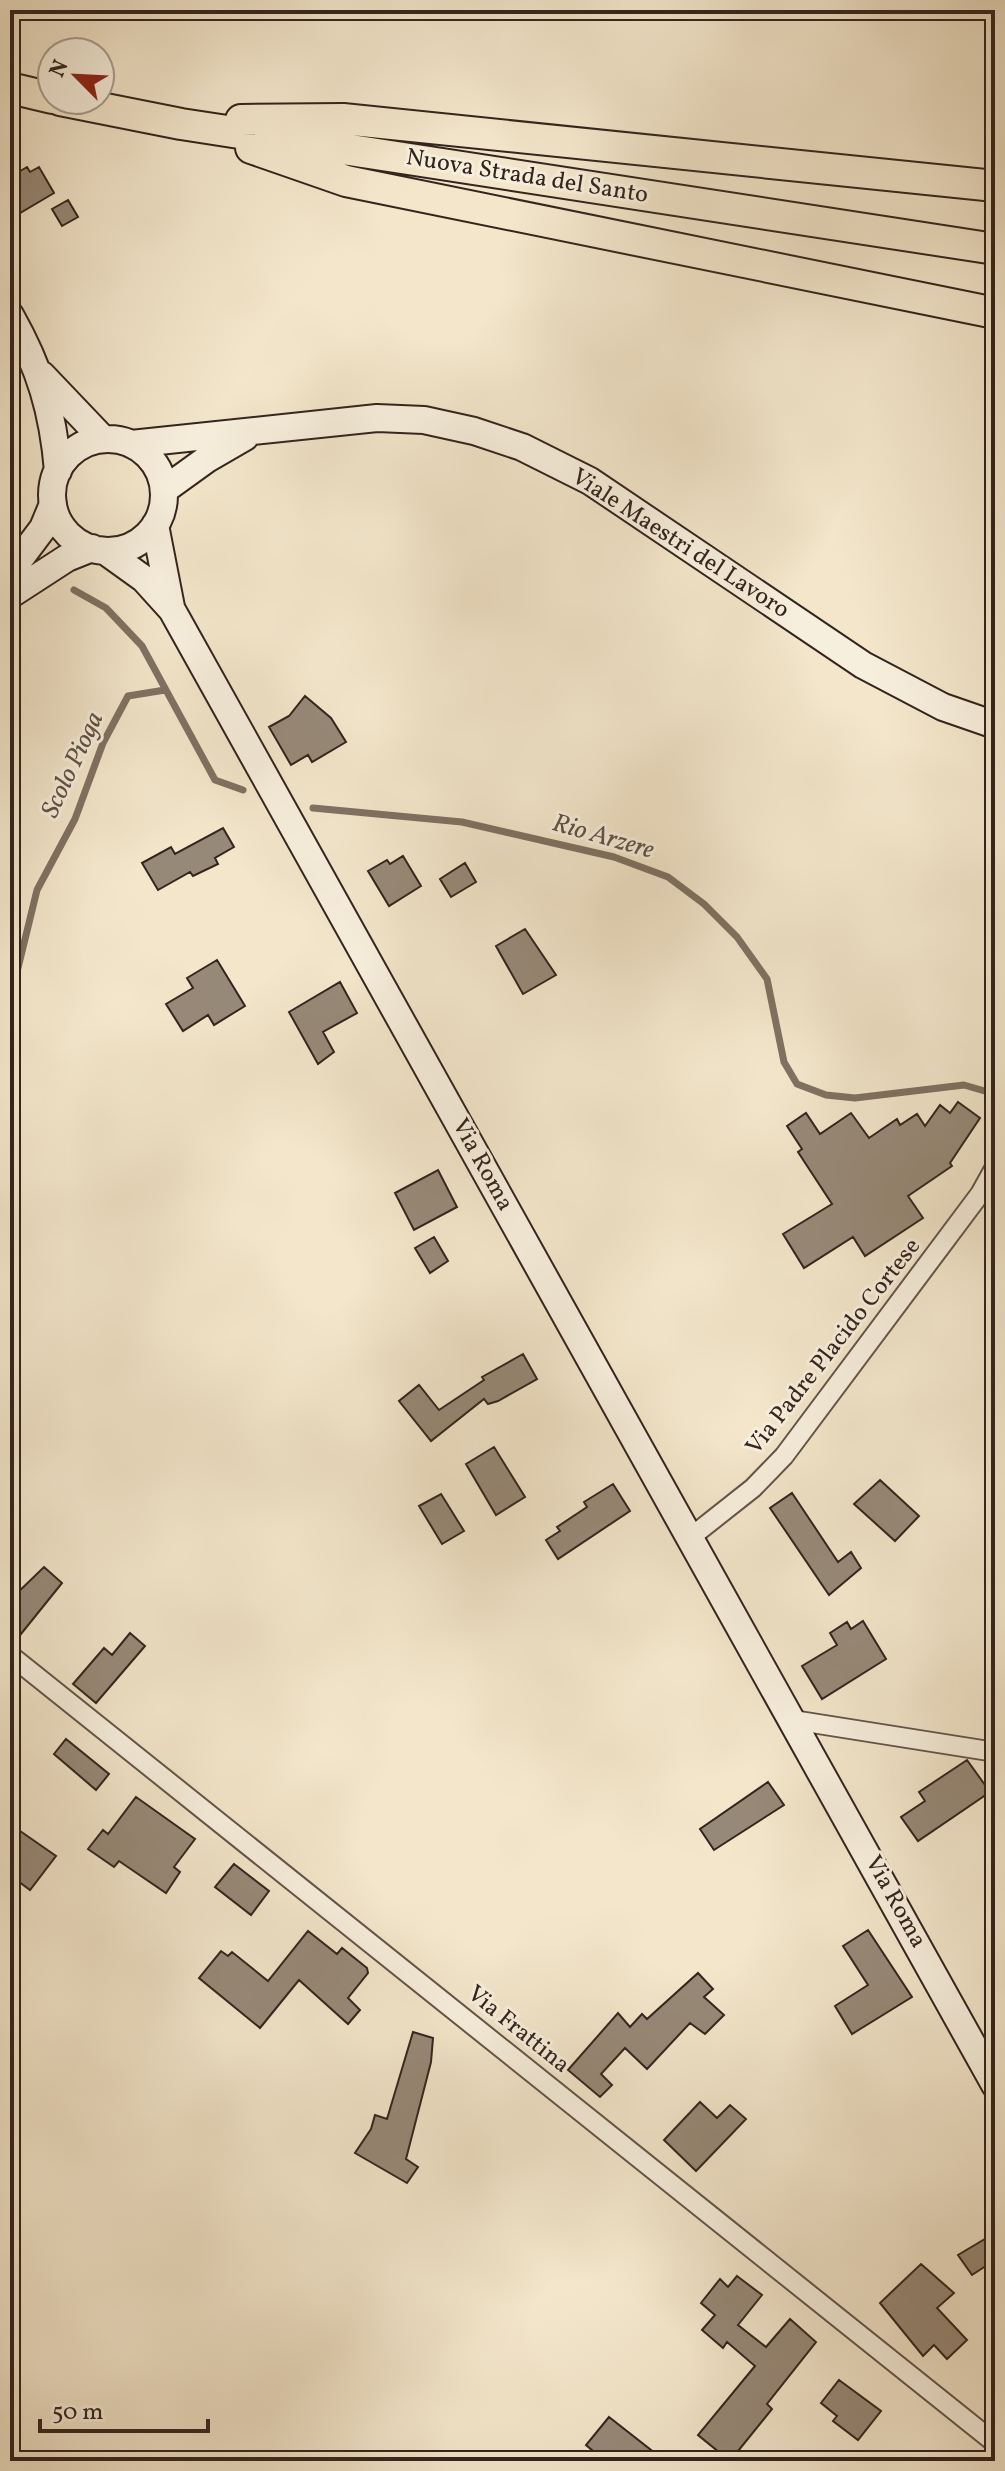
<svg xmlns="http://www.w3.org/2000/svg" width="1005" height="2471" font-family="Vollkorn,serif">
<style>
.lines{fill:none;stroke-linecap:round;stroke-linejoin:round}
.stream{stroke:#7f7162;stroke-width:7}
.building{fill:#978978;stroke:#33241e;stroke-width:2}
.minor-casing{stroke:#635449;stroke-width:22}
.secondary-casing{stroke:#33241e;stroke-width:30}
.trunk-casing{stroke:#33241e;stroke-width:34}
.minor{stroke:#f7efdd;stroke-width:18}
.secondary{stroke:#f7efdd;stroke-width:26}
.trunk{stroke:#f3e6cb;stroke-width:30}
.labels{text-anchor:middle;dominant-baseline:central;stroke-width:6;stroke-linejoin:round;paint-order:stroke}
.street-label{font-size:24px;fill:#33241e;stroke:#f7efdd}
.water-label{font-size:26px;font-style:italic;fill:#5f5146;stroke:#f7efdd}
</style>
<rect width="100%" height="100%" fill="#f3e6cb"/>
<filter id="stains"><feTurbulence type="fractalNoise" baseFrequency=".0025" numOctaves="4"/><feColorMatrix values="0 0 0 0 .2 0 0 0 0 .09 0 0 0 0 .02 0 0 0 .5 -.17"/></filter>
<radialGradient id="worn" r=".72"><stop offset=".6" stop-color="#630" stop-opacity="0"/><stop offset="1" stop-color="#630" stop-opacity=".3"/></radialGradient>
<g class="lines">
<!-- stream -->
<path class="stream" d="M 10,418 L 16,524
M 74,590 L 106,608 L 142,646 L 215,780 L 243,790
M 313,808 L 462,822 L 614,857 L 668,877 L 704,904 L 737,937 L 767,979 L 784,1062 L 797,1084 L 826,1095 L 855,1098 L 964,1085 L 995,1094
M 10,977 L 18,968 L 37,890 L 75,819 L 103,743 L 128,696 L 165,690"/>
</g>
<!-- building -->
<path class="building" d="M 27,167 L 30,172 L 39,167 L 54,193 L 10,219 L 10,177 Z
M 68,200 L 78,217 L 62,226 L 52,209 Z
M 305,696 L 331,718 L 346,742 L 312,762 L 308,755 L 291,765 L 269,727 L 289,716 Z
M 223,828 L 234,847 L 215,858 L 218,864 L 193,876 L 190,872 L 158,890 L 142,863 L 171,847 L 175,854 Z
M 403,856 L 421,886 L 389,906 L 368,871 L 387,860 L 390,864 Z
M 465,863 L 476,882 L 451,897 L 440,879 Z
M 525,929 L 556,975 L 523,994 L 496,946 Z
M 217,960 L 245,1006 L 214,1025 L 208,1015 L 183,1031 L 166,1004 L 193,988 L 187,978 Z
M 340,982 L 357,1013 L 323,1032 L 334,1052 L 318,1064 L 289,1012 Z
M 958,1102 L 980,1118 L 950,1163 L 952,1166 L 908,1196 L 923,1218 L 865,1256 L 853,1237 L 804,1268 L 783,1234 L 832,1204 L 798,1152 L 802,1149 L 787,1126 L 806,1113 L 820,1134 L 851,1113 L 869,1138 L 897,1119 L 900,1125 L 917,1114 L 925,1126 L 940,1105 L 950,1113 Z
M 438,1170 L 457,1207 L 414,1230 L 395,1193 Z
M 434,1237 L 448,1261 L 430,1273 L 415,1248 Z
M 523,1354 L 537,1379 L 498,1401 L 488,1404 L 484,1399 L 431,1441 L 399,1401 L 419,1385 L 439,1410 L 484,1380 L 482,1377 Z
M 494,1447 L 525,1497 L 496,1515 L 466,1464 Z
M 880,1480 L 919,1516 L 895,1541 L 854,1504 Z
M 613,1484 L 630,1511 L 558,1559 L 546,1540 L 560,1531 L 557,1527 L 587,1507 L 584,1502 Z
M 792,1493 L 838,1562 L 851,1552 L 861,1568 L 829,1595 L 770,1508 Z
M 441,1494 L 464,1531 L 442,1544 L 419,1506 Z
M 44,1567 L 62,1583 L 21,1634 L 10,1624 L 10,1600 Z
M 863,1621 L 886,1659 L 822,1699 L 802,1666 L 837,1645 L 830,1633 L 847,1622 L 851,1629 Z
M 130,1633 L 145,1646 L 96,1703 L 73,1684 L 104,1648 L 112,1655 Z
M 66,1739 L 109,1774 L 96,1790 L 54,1754 Z
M 967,1760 L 990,1792 L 918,1841 L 901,1817 L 925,1801 L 919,1792 Z
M 768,1782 L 784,1805 L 714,1850 L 700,1829 Z
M 136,1797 L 195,1839 L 174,1867 L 180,1872 L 166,1893 L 119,1861 L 114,1867 L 88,1849 L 103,1830 L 108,1834 Z
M 10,1824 L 56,1856 L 30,1890 L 10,1875 Z
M 234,1864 L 269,1891 L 251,1915 L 215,1887 Z
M 868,1930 L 912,1997 L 852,2034 L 835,2006 L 868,1985 L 843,1946 Z
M 308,1931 L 337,1954 L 342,1948 L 367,1968 L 368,1973 L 348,1998 L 360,2010 L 348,2024 L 299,1980 L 260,2028 L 199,1978 L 221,1951 L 228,1956 L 232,1952 L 268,1981 Z
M 698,1973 L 713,1989 L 704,1997 L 724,2015 L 705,2034 L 690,2023 L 647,2069 L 625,2048 L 601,2074 L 612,2085 L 600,2097 L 568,2070 L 618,2013 L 630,2027 L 642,2014 L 647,2019 Z
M 413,2032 L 433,2038 L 431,2062 L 406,2159 L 418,2167 L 407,2183 L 355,2153 L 371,2129 L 375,2115 L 387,2119 Z
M 700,2102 L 717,2118 L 730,2105 L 746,2119 L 696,2171 L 664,2140 Z
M 995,2233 L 995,2260 L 972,2275 L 958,2255 Z
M 921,2264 L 954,2293 L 937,2308 L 967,2340 L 947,2359 L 934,2345 L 923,2356 L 880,2303 Z
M 737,2276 L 762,2295 L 738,2325 L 766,2347 L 790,2319 L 816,2342 L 767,2404 L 772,2409 L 730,2461 L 698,2435 L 755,2366 L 727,2342 L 723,2348 L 702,2330 L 715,2315 L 701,2303 L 720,2279 L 728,2287 Z
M 839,2380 L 881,2411 L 858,2440 L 833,2421 L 837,2416 L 821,2403 Z
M 609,2417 L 651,2450 L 642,2461 L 605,2461 L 586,2445 Z"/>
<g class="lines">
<defs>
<path id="minor" d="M 691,1537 L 753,1488 L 784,1456 L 980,1194 L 995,1167
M 10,1655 L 995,2443
M 793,1720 L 995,1752"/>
<path id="secondary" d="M 10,315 C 40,368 53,411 58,471
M 42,375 L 103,439
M52 495a56 56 0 1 1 112 0a56 56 0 1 1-112 0Z
M 131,444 L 377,418 L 424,420 L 474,431 L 522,447 L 590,481 L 863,665 L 943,707 L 995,725
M 164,490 L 207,459 L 245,437
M 155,525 L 171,607
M 105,551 L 144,579 L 172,610 L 995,2085
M 10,572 L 43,528 L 53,504
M 10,595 L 67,558 L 92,548"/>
<path id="trunk" d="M 10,88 L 52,98
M 60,100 L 181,124 L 995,249
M 241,120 L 343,119 L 995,186
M 251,148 L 346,181 L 995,313"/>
</defs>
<!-- minor casing -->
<use href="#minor" class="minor-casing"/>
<!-- secondary casing -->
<use href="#secondary" class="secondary-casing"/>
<!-- trunk casing -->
<use href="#trunk" class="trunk-casing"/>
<!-- minor -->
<use href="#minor" class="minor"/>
<!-- secondary -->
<use href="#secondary" class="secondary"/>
<!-- trunk -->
<use href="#trunk" class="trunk"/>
</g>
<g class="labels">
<!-- street labels -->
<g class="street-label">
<text transform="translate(527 177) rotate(9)">Nuova Strada del Santo</text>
<text transform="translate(680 544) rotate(33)">Viale Maestri del Lavoro</text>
<text transform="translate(482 1165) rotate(61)">Via Roma</text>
<text transform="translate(834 1347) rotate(-52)">Via Padre Placido Cortese</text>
<text transform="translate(895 1902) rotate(61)">Via Roma</text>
<text transform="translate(518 2030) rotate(39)">Via Frattina</text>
</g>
<!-- water labels -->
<g class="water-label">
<text transform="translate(73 765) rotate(-65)">Scolo Pioga</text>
<text transform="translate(603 837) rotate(16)">Rio Arzere</text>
</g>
</g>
<!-- margin -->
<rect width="1005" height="2471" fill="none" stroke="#f3e6cb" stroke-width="40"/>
<rect x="12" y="12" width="981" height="2447" fill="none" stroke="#33241e" stroke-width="4"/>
<rect x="20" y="20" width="965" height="2431" fill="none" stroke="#33241e" stroke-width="2"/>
<!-- north arrow -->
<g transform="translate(76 76) rotate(294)"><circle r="38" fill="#f7efdd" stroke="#a99e91" stroke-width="2"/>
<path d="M0-6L14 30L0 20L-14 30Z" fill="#8f2418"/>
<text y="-12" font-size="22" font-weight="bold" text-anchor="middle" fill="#33241e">N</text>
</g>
<!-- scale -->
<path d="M40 2419v12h168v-12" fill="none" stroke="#33241e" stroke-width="4"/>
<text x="52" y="2419" font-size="24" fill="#33241e" stroke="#f7efdd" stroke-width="6" paint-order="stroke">50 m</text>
<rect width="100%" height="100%" filter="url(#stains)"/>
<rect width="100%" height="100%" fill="url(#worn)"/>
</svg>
